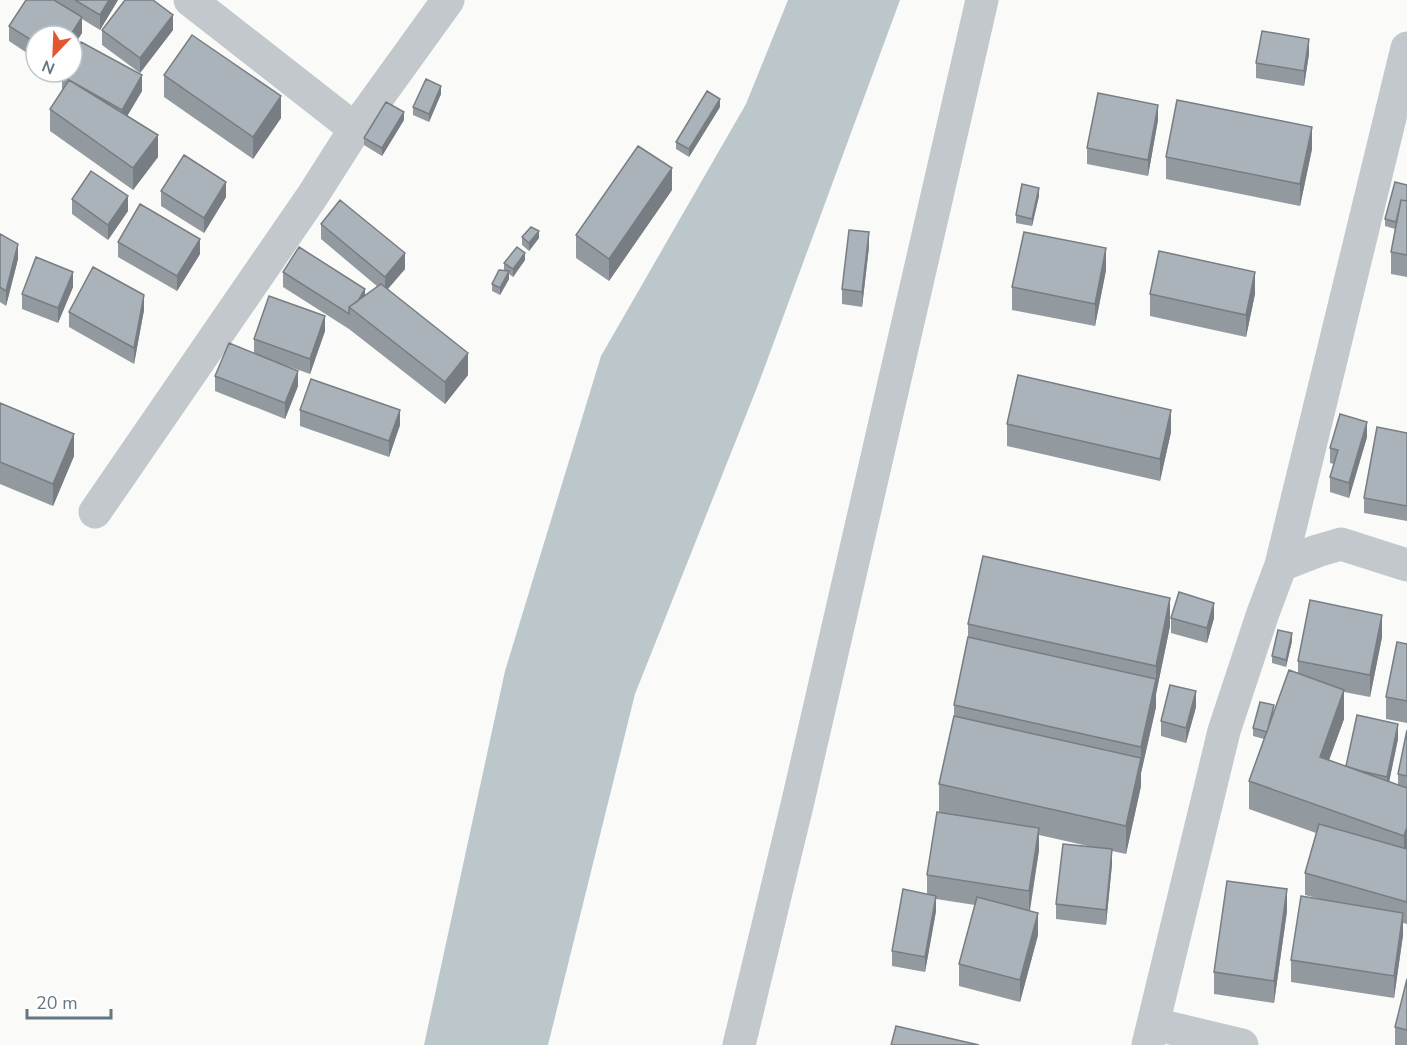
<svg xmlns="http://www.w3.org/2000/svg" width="1407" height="1045" font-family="'Nunito Sans',sans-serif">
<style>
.water{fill:#bbc7cb}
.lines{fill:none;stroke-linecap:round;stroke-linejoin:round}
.street{stroke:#c3c8cc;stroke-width:33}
.wall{fill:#929a9f}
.shaded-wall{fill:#777d82}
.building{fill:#aab3b9;stroke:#777d82;stroke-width:1.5}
</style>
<rect width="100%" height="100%" fill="#fafaf8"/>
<!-- water -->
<path class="water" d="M 788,0 L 900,0 L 758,385 L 635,694 L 548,1045 L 424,1045 L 505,671 L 601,356 L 746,104 Z"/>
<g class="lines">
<!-- street -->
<path class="street" d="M 190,0 L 355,129
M 95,512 L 313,195 L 355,129 L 448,0
M 1281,565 L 1407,48
M 1154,1024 L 1242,1045
M 739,1045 L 798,801 L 982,0
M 1148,1045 L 1224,731 L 1263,613 L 1281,565 L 1317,551 L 1341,544 L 1407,565"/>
</g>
<!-- wall -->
<path class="wall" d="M 26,0 L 118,0 L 100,30 L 82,19 L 82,33 L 72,48 L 72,36 L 36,36 L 36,59 L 9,41 L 9,26 Z
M 102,30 L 173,30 L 140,73 L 102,45 Z
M 1309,54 L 1304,86 L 1256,78 L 1256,63 Z
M 164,75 L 281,118 L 253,159 L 164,97 Z
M 62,76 L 142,91 L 127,116 L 158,157 L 133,190 L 50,131 L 50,109 L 62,91 Z
M 441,94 L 429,122 L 413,115 L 413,107 Z
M 720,107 L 689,157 L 676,149 L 676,142 Z
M 404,120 L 382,156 L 364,145 L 364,138 Z
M 1158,120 L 1148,176 L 1087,164 L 1087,148 Z
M 1312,149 L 1300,206 L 1166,179 L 1166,157 Z
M 1407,185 L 1407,277 L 1391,274 L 1391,252 L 1395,229 L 1385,226 L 1385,219 Z
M 672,190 L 609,281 L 576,258 L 576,235 Z
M 161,191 L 226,197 L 204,233 L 161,206 Z
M 1039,196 L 1032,226 L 1016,223 L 1016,215 Z
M 72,199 L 128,211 L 108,240 L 72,214 Z
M 321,224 L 405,269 L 388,289 L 468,375 L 445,404 L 349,329 L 283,287 L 283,272 L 365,296 L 378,287 L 321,239 Z
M 0,234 L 18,259 L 6,306 L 0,302 Z
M 522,237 L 539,238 L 529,251 L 522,245 Z
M 118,242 L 200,254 L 177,291 L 118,257 Z
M 869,247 L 862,307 L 842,304 L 842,289 Z
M 525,260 L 513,277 L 509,274 L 509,279 L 500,295 L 492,291 L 492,284 L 504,271 L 504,263 Z
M 1106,270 L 1095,326 L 1012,310 L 1012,287 Z
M 73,287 L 58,323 L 22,309 L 22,294 Z
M 1150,294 L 1255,294 L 1246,337 L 1150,316 Z
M 144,310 L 134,364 L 69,327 L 69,312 Z
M 325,331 L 310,374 L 282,364 L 298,386 L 285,419 L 215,391 L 215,376 L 254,353 L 254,339 Z
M 0,403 L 74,456 L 53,506 L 0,484 Z
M 300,410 L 400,425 L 389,457 L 300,426 Z
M 1007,424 L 1171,432 L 1160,481 L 1007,446 Z
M 1407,433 L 1407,521 L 1364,513 L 1364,498 Z
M 1367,437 L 1349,498 L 1330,492 L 1330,477 L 1334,464 L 1330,463 L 1330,448 Z
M 1171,618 L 1214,618 L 1207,643 L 1171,633 Z
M 968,624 L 1170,626 L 1156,694 L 1156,707 L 1141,773 L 1141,786 L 1126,854 L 1112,851 L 1112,864 L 1106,925 L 1056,919 L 1056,904 L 1097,848 L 1039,835 L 1039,850 L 1030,911 L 1038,935 L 1020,1002 L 959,986 L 959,964 L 975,905 L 936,899 L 936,911 L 925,972 L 892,966 L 892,951 L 927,894 L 927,875 L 939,812 L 939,784 L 954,716 L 954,705 L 968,638 Z
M 1382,637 L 1370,697 L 1344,692 L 1344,719 L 1329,760 L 1346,766 L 1398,739 L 1389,782 L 1398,785 L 1398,774 L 1407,730 L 1407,924 L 1403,923 L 1403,935 L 1394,998 L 1291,982 L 1291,960 L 1324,900 L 1305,895 L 1305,873 L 1316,833 L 1249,809 L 1249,781 L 1264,739 L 1253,736 L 1253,728 L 1274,713 L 1298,674 L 1298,661 Z
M 1292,641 L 1286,667 L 1272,663 L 1272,656 Z
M 1407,644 L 1407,723 L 1386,719 L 1386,697 Z
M 1196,707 L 1186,743 L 1161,736 L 1161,721 Z
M 1287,911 L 1274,1003 L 1214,994 L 1214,972 Z
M 1407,979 L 1407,1045 L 1395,1045 L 1395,1027 Z"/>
<!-- shaded-wall -->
<path class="shaded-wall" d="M 109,0 L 118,0 L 100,30 L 100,15 Z
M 173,15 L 173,30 L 140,73 L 140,58 Z
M 82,17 L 82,33 L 72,48 L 72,36 L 70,36 Z
M 1309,39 L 1309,54 L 1304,86 L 1304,71 Z
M 142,75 L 142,91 L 122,125 L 122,110 Z
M 441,86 L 441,94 L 429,122 L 429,114 Z
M 281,96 L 281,118 L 253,159 L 253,137 Z
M 720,99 L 720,107 L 689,157 L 689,149 Z
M 1158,105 L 1158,120 L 1148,176 L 1148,160 Z
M 404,112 L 404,120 L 382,156 L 382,148 Z
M 1312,127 L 1312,149 L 1300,206 L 1300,184 Z
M 158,135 L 158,157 L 133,190 L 133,168 Z
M 672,168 L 672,190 L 609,281 L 609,259 Z
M 226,182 L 226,197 L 204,233 L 204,218 Z
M 1039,188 L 1039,196 L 1032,226 L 1032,219 Z
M 128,196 L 128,211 L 108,240 L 108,225 Z
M 539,231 L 539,238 L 529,251 L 529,243 Z
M 869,232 L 869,247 L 862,307 L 862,292 Z
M 200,239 L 200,254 L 177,291 L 177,276 Z
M 18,244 L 18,259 L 6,306 L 6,291 Z
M 1106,248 L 1106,270 L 1095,326 L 1095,304 Z
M 405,253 L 405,269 L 385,292 L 385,277 Z
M 525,253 L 525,260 L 513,277 L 513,269 Z
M 509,271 L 509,279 L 500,295 L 500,288 Z
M 73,272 L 73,287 L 58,323 L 58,308 Z
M 1255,272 L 1255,294 L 1246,337 L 1246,315 Z
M 365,289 L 365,304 L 352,309 Z
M 144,295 L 144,310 L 134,364 L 134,348 Z
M 325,316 L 325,331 L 310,374 L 310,359 Z
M 468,353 L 468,375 L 445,404 L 445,382 Z
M 298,371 L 298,386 L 285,419 L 285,403 Z
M 400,410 L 400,425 L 389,457 L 389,441 Z
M 1171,410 L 1171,432 L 1160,481 L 1160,459 Z
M 1367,422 L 1367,437 L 1349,498 L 1349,483 Z
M 74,434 L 74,456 L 53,506 L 53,484 Z
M 1170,598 L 1170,626 L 1156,694 L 1156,666 Z
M 1214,603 L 1214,618 L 1207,643 L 1207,628 Z
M 1382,615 L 1382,637 L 1370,697 L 1370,675 Z
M 1292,633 L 1292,641 L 1286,667 L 1286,660 Z
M 1156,679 L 1156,707 L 1141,773 L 1141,786 L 1126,854 L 1126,826 L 1141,760 L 1141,747 Z
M 1344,690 L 1344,719 L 1320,785 L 1320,757 Z
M 1196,691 L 1196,707 L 1186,743 L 1186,728 Z
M 1398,724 L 1398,739 L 1387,792 L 1387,777 Z
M 1407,827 L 1407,856 L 1404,865 L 1404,836 Z
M 1039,828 L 1039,850 L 1029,913 L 1029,891 Z
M 1112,849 L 1112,864 L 1106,925 L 1106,910 Z
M 1287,889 L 1287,911 L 1274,1003 L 1274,981 Z
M 936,896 L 936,911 L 925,972 L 925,957 Z
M 1038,913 L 1038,935 L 1020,1002 L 1020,980 Z
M 1403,913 L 1403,935 L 1394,998 L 1394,976 Z"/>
<!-- building -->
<path class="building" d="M 26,0 L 54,0 L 82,17 L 70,36 L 36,36 L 36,43 L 9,26 Z
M 75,0 L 109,0 L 100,15 Z
M 125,0 L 153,0 L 173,15 L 140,58 L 102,30 Z
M 1262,31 L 1309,39 L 1304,71 L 1256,63 Z
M 192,35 L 281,96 L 253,137 L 164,75 Z
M 81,42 L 142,75 L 122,110 L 62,76 L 64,72 L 72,72 L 72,58 Z
M 426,79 L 441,86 L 429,114 L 413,107 Z
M 69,80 L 158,135 L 133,168 L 50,109 Z
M 707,91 L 720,99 L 689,149 L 676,142 Z
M 1098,93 L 1158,105 L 1148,160 L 1087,148 Z
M 1177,100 L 1312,127 L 1300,184 L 1166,157 Z
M 386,102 L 404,112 L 382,148 L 364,138 Z
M 638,146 L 672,168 L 609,259 L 576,235 Z
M 184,155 L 226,182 L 204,218 L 161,191 Z
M 91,171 L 128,196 L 108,225 L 72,199 Z
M 1395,182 L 1407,185 L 1407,201 L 1401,200 L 1396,222 L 1385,219 Z
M 1022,184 L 1039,188 L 1032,219 L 1016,215 Z
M 340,200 L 405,253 L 385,277 L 321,224 Z
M 1401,200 L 1407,201 L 1407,255 L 1391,252 Z
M 140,204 L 200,239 L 177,276 L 118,242 Z
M 531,227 L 539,231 L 529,243 L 522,237 Z
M 849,230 L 869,232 L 862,292 L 842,289 Z
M 1024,232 L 1106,248 L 1095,304 L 1012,287 Z
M 0,234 L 18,244 L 6,291 L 0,287 Z
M 299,247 L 365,289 L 358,301 L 349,307 L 349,314 L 283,272 Z
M 517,247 L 525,253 L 513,269 L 504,263 Z
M 1159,251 L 1255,272 L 1246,315 L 1150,294 Z
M 36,257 L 73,272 L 58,308 L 22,294 Z
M 93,267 L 144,295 L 134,348 L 69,312 Z
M 499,270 L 509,271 L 500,288 L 492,284 Z
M 381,284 L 468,353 L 445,382 L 349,307 Z
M 269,296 L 325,316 L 310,359 L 254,339 Z
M 229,343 L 298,371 L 285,403 L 215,376 Z
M 1018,375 L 1171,410 L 1160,459 L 1007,424 Z
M 311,379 L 400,410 L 389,441 L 300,410 Z
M 0,403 L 74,434 L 53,484 L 0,462 Z
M 1340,414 L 1367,422 L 1349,483 L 1330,477 L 1338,450 L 1330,448 Z
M 1377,427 L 1407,433 L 1407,506 L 1364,498 Z
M 983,556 L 1170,598 L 1156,666 L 968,624 Z
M 1179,592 L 1214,603 L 1207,628 L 1171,618 Z
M 1310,600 L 1382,615 L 1370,675 L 1298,661 Z
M 1278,630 L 1292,633 L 1286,660 L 1272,656 Z
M 968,637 L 1156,679 L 1141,747 L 954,705 Z
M 1397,642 L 1407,644 L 1407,701 L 1386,697 Z
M 1289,670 L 1344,690 L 1320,757 L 1407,788 L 1407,827 L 1404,836 L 1249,781 Z
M 1170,685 L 1196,691 L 1186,728 L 1161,721 Z
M 1260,702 L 1274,705 L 1267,732 L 1253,728 Z
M 1357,715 L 1398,724 L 1387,777 L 1361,771 L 1346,766 Z
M 954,716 L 1141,758 L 1126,826 L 939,784 Z
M 1407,730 L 1407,776 L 1398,774 Z
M 937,812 L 1039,828 L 1029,891 L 927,875 Z
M 1319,824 L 1407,849 L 1407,902 L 1305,873 Z
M 1063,844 L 1112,849 L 1106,910 L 1056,904 Z
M 1227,881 L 1287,889 L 1274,981 L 1214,972 Z
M 903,889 L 936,896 L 925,957 L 892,951 Z
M 1301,896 L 1403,913 L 1394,976 L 1291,960 Z
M 977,897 L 1038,913 L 1020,980 L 959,964 Z
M 1407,979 L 1407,1030 L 1395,1027 Z
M 896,1026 L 979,1045 L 891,1045 Z"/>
<!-- north arrow -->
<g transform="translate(54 54) rotate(203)"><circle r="28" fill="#ffffff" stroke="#c1c8cd" stroke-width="1.5"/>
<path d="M0-4.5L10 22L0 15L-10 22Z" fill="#e4572e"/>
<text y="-9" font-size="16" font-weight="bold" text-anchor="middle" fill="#657683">N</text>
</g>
<!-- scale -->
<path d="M27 1009v9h84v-9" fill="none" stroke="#657683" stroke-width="3"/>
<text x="36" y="1009" font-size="18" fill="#657683" stroke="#ffffff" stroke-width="4.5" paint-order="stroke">20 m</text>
</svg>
